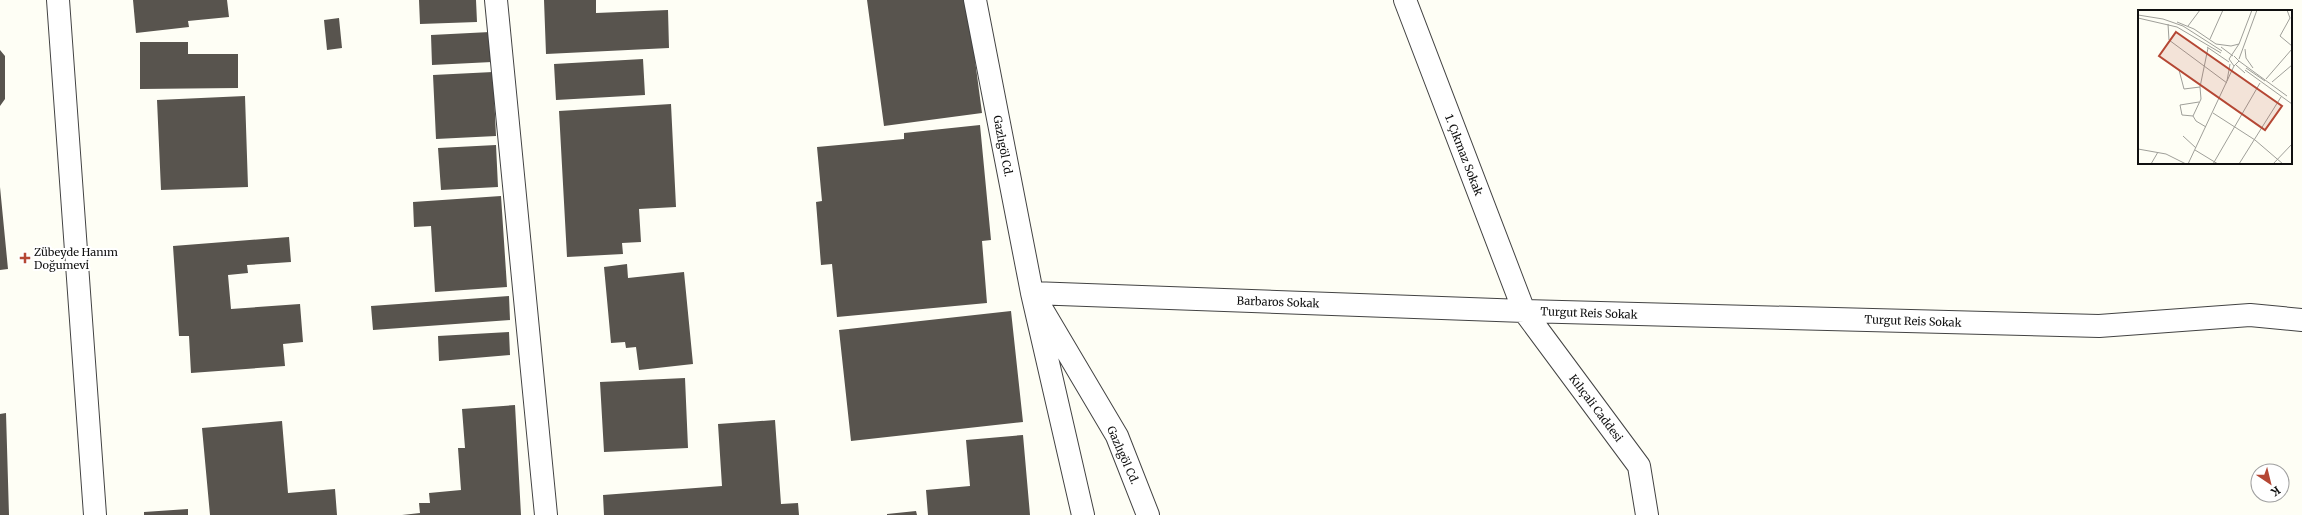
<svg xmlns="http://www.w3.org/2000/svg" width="2302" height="515" font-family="Merriweather,serif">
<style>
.building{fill:#58544e}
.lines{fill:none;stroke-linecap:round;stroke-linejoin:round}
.minor-casing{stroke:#434343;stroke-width:24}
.minor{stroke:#fff;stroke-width:22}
.poi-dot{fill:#b54734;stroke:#fff;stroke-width:1.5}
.labels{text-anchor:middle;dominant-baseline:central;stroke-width:4;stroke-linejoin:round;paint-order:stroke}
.street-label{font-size:11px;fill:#101010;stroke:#fff}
.poi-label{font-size:11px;fill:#101010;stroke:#fff;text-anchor:start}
.inset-road{fill:none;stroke:#9f9f99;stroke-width:1}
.view{fill:#b54734;fill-opacity:0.15;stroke:#b54734;stroke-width:2}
.inset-edge{fill:none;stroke:#101010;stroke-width:2}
</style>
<rect width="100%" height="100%" fill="#fefef5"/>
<!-- building -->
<path class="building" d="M 133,0 L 227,0 L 229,17 L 188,21 L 189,27 L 136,33 Z
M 419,0 L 476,0 L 477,22 L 420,24 Z
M 544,0 L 596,0 L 596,13 L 668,10 L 669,48 L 546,54 Z
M 867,0 L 967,0 L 982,113 L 884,126 Z
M 339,18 L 342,48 L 327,50 L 324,20 Z
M 490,32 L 492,62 L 432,65 L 431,35 Z
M 140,42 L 188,42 L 188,54 L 238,54 L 238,88 L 140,89 Z
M 0,50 L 5,56 L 5,99 L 0,106 Z
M 643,59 L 645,95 L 556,100 L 554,64 Z
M 493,72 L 496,136 L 436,139 L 433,75 Z
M 245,96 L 248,187 L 161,190 L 157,100 Z
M 671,104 L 676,207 L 639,209 L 641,242 L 622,243 L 623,254 L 567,257 L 559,111 Z
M 980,125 L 991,240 L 982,241 L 987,303 L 837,317 L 832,264 L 821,265 L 816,202 L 822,201 L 817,147 L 904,139 L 904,133 Z
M 496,145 L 498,187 L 441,190 L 438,148 Z
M 0,187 L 8,269 L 0,270 Z
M 501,196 L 507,287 L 435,292 L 431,226 L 414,227 L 413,202 Z
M 289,237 L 291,262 L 247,265 L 248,273 L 228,275 L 231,309 L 300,304 L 303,342 L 283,344 L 285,366 L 191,373 L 189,336 L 179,336 L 173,246 Z
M 627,264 L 628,278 L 684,272 L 693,364 L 639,370 L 636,347 L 626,348 L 625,342 L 611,343 L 604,267 Z
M 509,296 L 510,320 L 373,330 L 371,306 Z
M 1011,311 L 1023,422 L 851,441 L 839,330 Z
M 509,332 L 510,355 L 439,361 L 438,336 Z
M 685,378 L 688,448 L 604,452 L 600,382 Z
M 515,405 L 521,515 L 402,515 L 420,513 L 419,503 L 430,503 L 429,493 L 461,490 L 458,448 L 465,448 L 462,409 Z
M 6,413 L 9,515 L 0,515 L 0,414 Z
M 775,420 L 781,504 L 798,503 L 799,515 L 604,515 L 603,495 L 722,486 L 718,424 Z
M 282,421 L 288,493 L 335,489 L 337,515 L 210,515 L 202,428 Z
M 1023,435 L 1030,515 L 928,515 L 926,490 L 970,486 L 966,440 Z
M 188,509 L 188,515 L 144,515 L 144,512 Z
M 916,511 L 917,515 L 887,515 L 887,514 Z"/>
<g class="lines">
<defs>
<path id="minor" d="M 58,0 L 95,515
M 496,0 L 546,515
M 975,0 L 1032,293 L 1083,515
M 1405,0 L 1524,311 L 1639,466 L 1647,515
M 1032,293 L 1524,311 L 2099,326 L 2250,315 L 2302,320
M 1043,311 L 1117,436 L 1148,515"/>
</defs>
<!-- minor casing -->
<use href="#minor" class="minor-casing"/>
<!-- minor -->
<use href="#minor" class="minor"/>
</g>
<!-- markers -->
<path class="poi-dot" d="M23 252h4v4h4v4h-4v4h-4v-4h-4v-4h4z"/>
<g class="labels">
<!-- street labels -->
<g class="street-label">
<text transform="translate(1003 146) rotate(79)">Gazlıgöl Cd.</text>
<text transform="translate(1464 155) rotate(69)">1. Çıkmaz Sokak</text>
<text transform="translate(1278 302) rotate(2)">Barbaros Sokak</text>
<text transform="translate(1589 313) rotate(2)">Turgut Reis Sokak</text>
<text transform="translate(1913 321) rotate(2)">Turgut Reis Sokak</text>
<text transform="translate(1596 408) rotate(53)">Kılıçali Caddesi</text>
<text transform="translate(1123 455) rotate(66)">Gazlıgöl Cd.</text>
</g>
<!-- poi labels -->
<g class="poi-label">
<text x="34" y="252">Zübeyde Hanım<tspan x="34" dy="13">Doğumevi</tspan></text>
</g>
</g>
<!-- overview -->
<g transform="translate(2138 10)">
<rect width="154" height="154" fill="#fefef5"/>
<path class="inset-road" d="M 149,0 L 152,8 L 142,26 L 154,36M 0,5 L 25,9 L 45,16 L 84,41M 0,8 L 39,17 L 83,43M 39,12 L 56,19 L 78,34 L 93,36 L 101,34M 30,14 L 31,30 L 89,73M 50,16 L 62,0M 72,29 L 85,0M 69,37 L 91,52M 83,37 L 95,46M 107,39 L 108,48 L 115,58M 96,46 L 101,51 L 96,56 L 91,49 L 101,34 L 114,0M 101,49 L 119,0M 101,51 L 149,86M 98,55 L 107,63M 108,58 L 127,71M 41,60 L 46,79 L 62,77M 107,60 L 154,94M 128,69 L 154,39M 89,71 L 92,54M 134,72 L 154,55M 75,103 L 117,130 L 145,154M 55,106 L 63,89 L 62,77 L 70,38M 55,106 L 44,105 L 42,95 L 61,92M 55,106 L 58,111 L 68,117M 45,126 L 58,138M 0,139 L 28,144 L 48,154M 57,140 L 80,154M 13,154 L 20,142M 50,154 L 96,56M 75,154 L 122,73M 101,154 L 143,87M 135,154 L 154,134"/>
<path class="view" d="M 38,22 L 144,96 L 127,120 L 21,46 Z"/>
<rect width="154" height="154" class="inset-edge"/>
</g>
<!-- north arrow -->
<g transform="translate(2270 483) rotate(145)"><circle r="19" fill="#ffffff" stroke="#9f9f9f"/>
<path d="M0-3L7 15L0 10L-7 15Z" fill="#b54734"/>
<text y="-6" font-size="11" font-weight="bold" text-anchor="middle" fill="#101010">K</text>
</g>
</svg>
